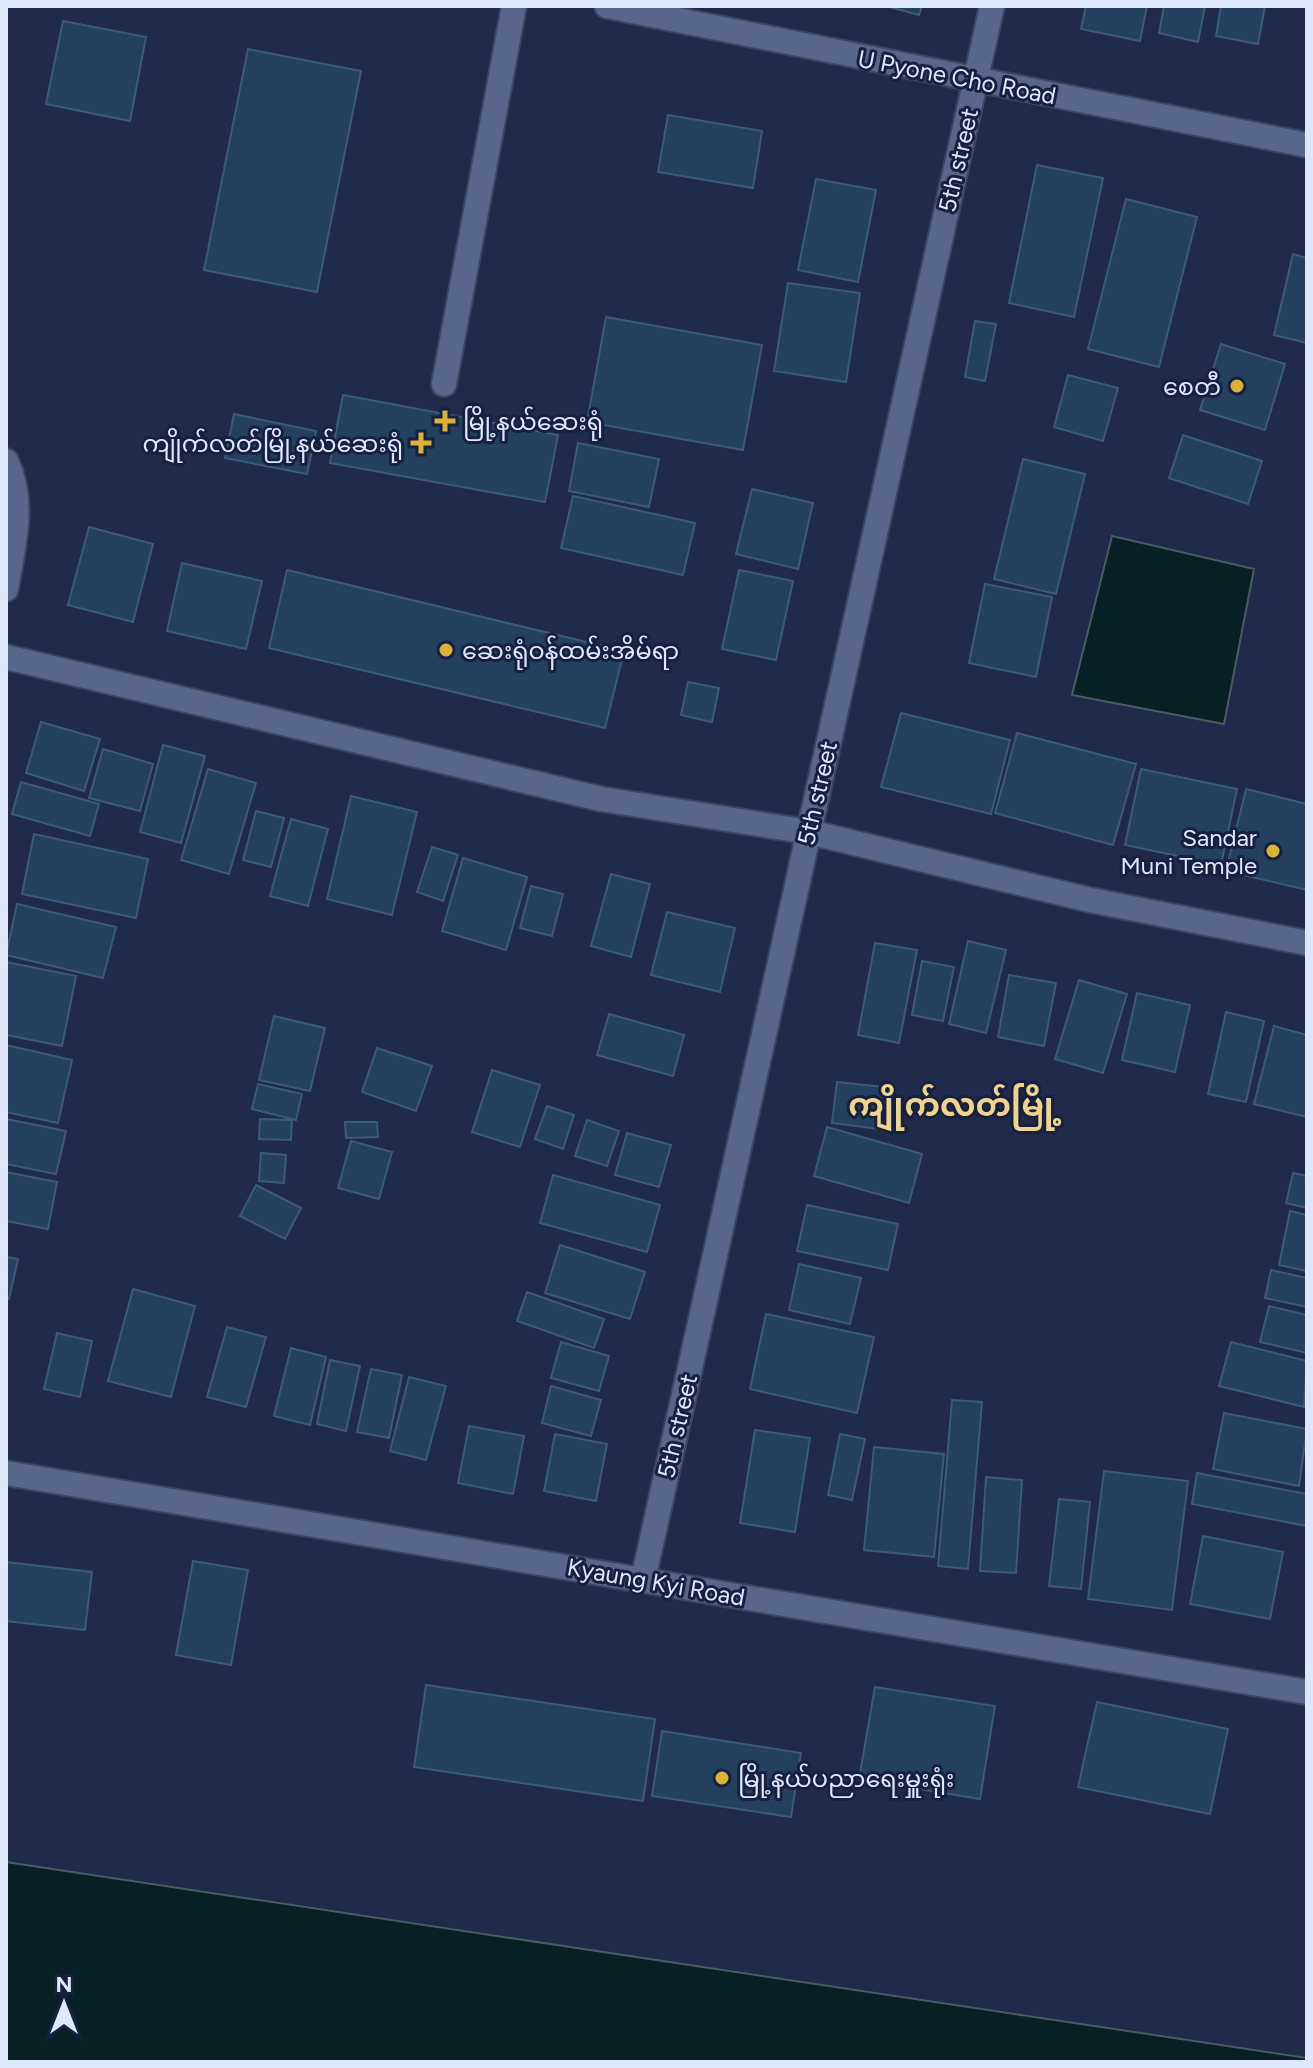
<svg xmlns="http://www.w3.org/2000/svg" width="1313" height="2068" font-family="Figtree,'Noto Sans Myanmar',sans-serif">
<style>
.water{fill:#062024;stroke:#475c65;stroke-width:2}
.building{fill:#23415e;stroke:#3c5a79;stroke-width:2}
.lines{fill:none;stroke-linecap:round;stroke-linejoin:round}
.minor-casing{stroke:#3d4461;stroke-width:28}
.minor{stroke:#59668b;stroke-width:24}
.poi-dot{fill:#dcb233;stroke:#162040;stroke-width:3}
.labels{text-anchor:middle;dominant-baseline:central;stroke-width:6;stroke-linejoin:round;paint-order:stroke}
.street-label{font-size:24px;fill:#dfe7fd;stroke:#162040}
.poi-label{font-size:24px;fill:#dfe7fd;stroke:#162040;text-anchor:end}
.district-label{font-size:32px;font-weight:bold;fill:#f1d489;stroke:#162040}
</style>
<rect width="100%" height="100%" fill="#202a4b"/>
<!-- water -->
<path class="water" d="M 1112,536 L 1254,569 L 1224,724 L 1072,695 Z
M 6,1862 L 1307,2058 L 1307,2062 L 6,2062 Z"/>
<!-- building -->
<path class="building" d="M 886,6 L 922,6 L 919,15 Z
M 1086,6 L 1147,6 L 1140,41 L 1081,29 Z
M 1164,6 L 1205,6 L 1198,42 L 1159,33 Z
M 1221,6 L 1265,6 L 1258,44 L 1216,36 Z
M 63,21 L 146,37 L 130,121 L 46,104 Z
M 248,49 L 361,71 L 317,292 L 204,270 Z
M 668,115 L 762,131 L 753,188 L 658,172 Z
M 1037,165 L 1103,178 L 1074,317 L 1009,303 Z
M 816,179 L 876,190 L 858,282 L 798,270 Z
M 1126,199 L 1197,217 L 1159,367 L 1088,349 Z
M 1293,254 L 1307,258 L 1307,343 L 1274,335 Z
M 788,283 L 860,293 L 846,382 L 774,371 Z
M 606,317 L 762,345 L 743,450 L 587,422 Z
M 975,321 L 996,324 L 985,381 L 965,377 Z
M 1221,344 L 1285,364 L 1265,430 L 1200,410 Z
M 1068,375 L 1118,388 L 1103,441 L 1054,427 Z
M 343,395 L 558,435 L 545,502 L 330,463 Z
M 234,414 L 316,431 L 307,474 L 225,458 Z
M 1183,435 L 1262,461 L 1248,504 L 1169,478 Z
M 578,443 L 659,459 L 649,507 L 569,491 Z
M 1023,459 L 1085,474 L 1056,594 L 994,579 Z
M 752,489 L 813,503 L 798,569 L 736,554 Z
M 573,496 L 695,523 L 683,575 L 561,548 Z
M 89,527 L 153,544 L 133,622 L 68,605 Z
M 182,563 L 262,581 L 246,649 L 167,631 Z
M 287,570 L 624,651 L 605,728 L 269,648 Z
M 739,570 L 793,581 L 776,660 L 722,649 Z
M 985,584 L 1052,597 L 1036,677 L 969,663 Z
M 688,682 L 719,688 L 712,722 L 681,715 Z
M 901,713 L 1010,740 L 991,814 L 881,787 Z
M 41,722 L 100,739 L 84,791 L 26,773 Z
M 1017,733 L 1136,764 L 1113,845 L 995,813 Z
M 163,745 L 205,756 L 181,843 L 140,832 Z
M 103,749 L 153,764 L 140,811 L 89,798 Z
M 208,769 L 256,783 L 229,874 L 181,860 Z
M 1141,769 L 1237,789 L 1221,865 L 1125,845 Z
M 21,782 L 99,804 L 90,836 L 12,814 Z
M 1246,789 L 1307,804 L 1307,890 L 1226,871 Z
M 351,796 L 417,812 L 392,915 L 327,899 Z
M 256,811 L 284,818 L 271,867 L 243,860 Z
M 291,819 L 328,829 L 308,906 L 270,896 Z
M 34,834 L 148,859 L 136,918 L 22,894 Z
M 432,847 L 458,855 L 443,901 L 417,892 Z
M 463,858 L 527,877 L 506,950 L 442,931 Z
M 611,874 L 650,884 L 631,957 L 591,946 Z
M 531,886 L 563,894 L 552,936 L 520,928 Z
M 17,904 L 116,927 L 103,978 L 6,955 Z
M 667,912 L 735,928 L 720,992 L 651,975 Z
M 968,941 L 1006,950 L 986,1033 L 949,1024 Z
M 875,943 L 917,950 L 899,1043 L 858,1035 Z
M 922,961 L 954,967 L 943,1021 L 912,1015 Z
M 6,962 L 76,976 L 62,1046 L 6,1035 Z
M 1009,975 L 1056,983 L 1044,1046 L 998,1037 Z
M 1079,980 L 1127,994 L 1103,1073 L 1055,1059 Z
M 1137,993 L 1190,1005 L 1175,1072 L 1122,1060 Z
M 1226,1012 L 1264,1021 L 1246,1102 L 1208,1094 Z
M 609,1014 L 684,1035 L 673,1076 L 597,1055 Z
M 274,1016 L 325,1028 L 310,1091 L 259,1080 Z
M 1274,1026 L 1307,1035 L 1307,1117 L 1254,1104 Z
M 6,1045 L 72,1060 L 58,1123 L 6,1112 Z
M 377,1048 L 432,1066 L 416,1111 L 362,1092 Z
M 492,1070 L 540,1085 L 520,1147 L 472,1132 Z
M 837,1082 L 883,1087 L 878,1129 L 832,1123 Z
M 258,1084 L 302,1094 L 296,1120 L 252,1109 Z
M 547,1106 L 574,1115 L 563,1149 L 535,1139 Z
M 6,1119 L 66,1131 L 56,1174 L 6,1164 Z
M 260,1119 L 292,1120 L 291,1140 L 259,1139 Z
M 587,1120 L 619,1131 L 607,1166 L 575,1156 Z
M 345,1122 L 377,1122 L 378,1137 L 346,1138 Z
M 827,1127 L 922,1154 L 909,1203 L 814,1176 Z
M 627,1133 L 671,1145 L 659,1187 L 615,1175 Z
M 351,1141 L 392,1152 L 379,1199 L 338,1188 Z
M 261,1153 L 286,1155 L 284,1183 L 259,1181 Z
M 6,1172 L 57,1182 L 48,1229 L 6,1221 Z
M 1293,1173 L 1307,1176 L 1307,1208 L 1286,1203 Z
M 553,1175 L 660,1205 L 647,1252 L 540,1223 Z
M 256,1185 L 301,1208 L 285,1239 L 240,1216 Z
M 807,1205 L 898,1224 L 888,1270 L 797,1251 Z
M 1290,1211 L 1307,1215 L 1307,1271 L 1279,1265 Z
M 560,1245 L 645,1272 L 630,1319 L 545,1293 Z
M 6,1257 L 18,1259 L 9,1299 L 6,1299 Z
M 799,1264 L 861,1278 L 850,1324 L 789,1310 Z
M 1271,1270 L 1307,1278 L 1307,1307 L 1265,1298 Z
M 133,1289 L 195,1306 L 171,1397 L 108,1381 Z
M 527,1292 L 604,1319 L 594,1348 L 517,1321 Z
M 1269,1306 L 1307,1315 L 1307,1353 L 1260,1342 Z
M 766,1314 L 874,1337 L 857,1413 L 750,1389 Z
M 227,1327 L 266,1337 L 246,1407 L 207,1397 Z
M 57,1333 L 92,1341 L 80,1397 L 44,1389 Z
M 561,1342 L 609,1356 L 599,1391 L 551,1378 Z
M 1231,1342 L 1307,1361 L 1304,1407 L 1219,1386 Z
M 291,1348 L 326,1357 L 310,1425 L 274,1416 Z
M 330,1360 L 360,1366 L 346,1431 L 317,1424 Z
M 371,1369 L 402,1375 L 389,1438 L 357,1432 Z
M 409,1377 L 446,1386 L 426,1460 L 390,1451 Z
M 551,1386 L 601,1400 L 591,1436 L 542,1423 Z
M 952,1400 L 982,1402 L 968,1569 L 938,1566 Z
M 1224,1413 L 1307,1429 L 1299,1486 L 1213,1469 Z
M 469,1426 L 524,1436 L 513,1494 L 458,1483 Z
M 755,1430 L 810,1438 L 795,1532 L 740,1523 Z
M 555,1434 L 607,1444 L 596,1501 L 544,1491 Z
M 840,1434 L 865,1439 L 852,1500 L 828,1495 Z
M 874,1447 L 944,1454 L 934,1557 L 864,1550 Z
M 1104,1471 L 1188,1481 L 1172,1610 L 1088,1599 Z
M 1197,1473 L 1307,1494 L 1307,1526 L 1192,1504 Z
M 986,1477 L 1022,1480 L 1016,1573 L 980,1571 Z
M 1059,1499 L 1090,1502 L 1081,1589 L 1049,1586 Z
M 1203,1536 L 1283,1552 L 1270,1619 L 1190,1604 Z
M 193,1561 L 248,1570 L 231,1665 L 176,1655 Z
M 6,1562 L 92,1572 L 85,1630 L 6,1621 Z
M 426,1685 L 655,1719 L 643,1801 L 414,1767 Z
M 875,1687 L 995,1706 L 980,1799 L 859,1779 Z
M 1097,1702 L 1228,1729 L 1210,1814 L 1078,1787 Z
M 662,1731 L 801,1753 L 791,1817 L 652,1796 Z"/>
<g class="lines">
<defs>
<path id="minor" d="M 607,6 L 1307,145
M 444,384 L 514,6
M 6,461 C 26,503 13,545 6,589
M 6,657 L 601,799 L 809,832 L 1090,900 L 1307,943
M 6,1473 L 1307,1692
M 643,1580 L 992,6"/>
</defs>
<!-- minor casing -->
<use href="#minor" class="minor-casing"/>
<!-- minor -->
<use href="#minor" class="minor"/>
</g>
<!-- markers -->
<g class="poi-dot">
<circle cx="1237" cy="386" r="8"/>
<path d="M441 409h8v8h8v8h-8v8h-8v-8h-8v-8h8z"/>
<path d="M417 431h8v8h8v8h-8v8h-8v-8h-8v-8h8z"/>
<circle cx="446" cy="650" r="8"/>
<circle cx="1273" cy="851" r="8"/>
<circle cx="722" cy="1778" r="8"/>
</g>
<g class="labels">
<!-- street labels -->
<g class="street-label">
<text transform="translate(957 77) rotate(11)">U Pyone Cho Road</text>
<text transform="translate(958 160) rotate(-77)">5th street</text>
<text transform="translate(817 793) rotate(-77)">5th street</text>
<text transform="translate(677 1426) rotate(-77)">5th street</text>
<text transform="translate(656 1582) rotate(10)">Kyaung Kyi Road</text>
</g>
<!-- poi labels -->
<g class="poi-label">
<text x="1221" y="386">စေတီ</text>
<text x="463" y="421" text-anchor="start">မြို့နယ်ဆေးရုံ</text>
<text x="403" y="443">ကျိုက်လတ်မြို့နယ်ဆေးရုံ</text>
<text x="462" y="650" text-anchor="start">ဆေးရုံဝန်ထမ်းအိမ်ရာ</text>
<text x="1257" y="837">Sandar<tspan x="1257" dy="28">Muni Temple</tspan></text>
<text x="738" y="1778" text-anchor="start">မြို့နယ်ပညာရေးမှူးရုံး</text>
</g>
<!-- district labels -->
<g class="district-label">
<text x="955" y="1105">ကျိုက်လတ်မြို့</text>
</g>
</g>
<!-- border -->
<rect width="1313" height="2068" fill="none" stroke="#dfe7fd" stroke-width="16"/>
<!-- north arrow -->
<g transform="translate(64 2004)" stroke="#162040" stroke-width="6" paint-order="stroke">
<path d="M0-6L14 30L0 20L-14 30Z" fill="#dfe7fd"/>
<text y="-12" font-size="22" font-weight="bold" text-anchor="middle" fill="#dfe7fd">N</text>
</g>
</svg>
